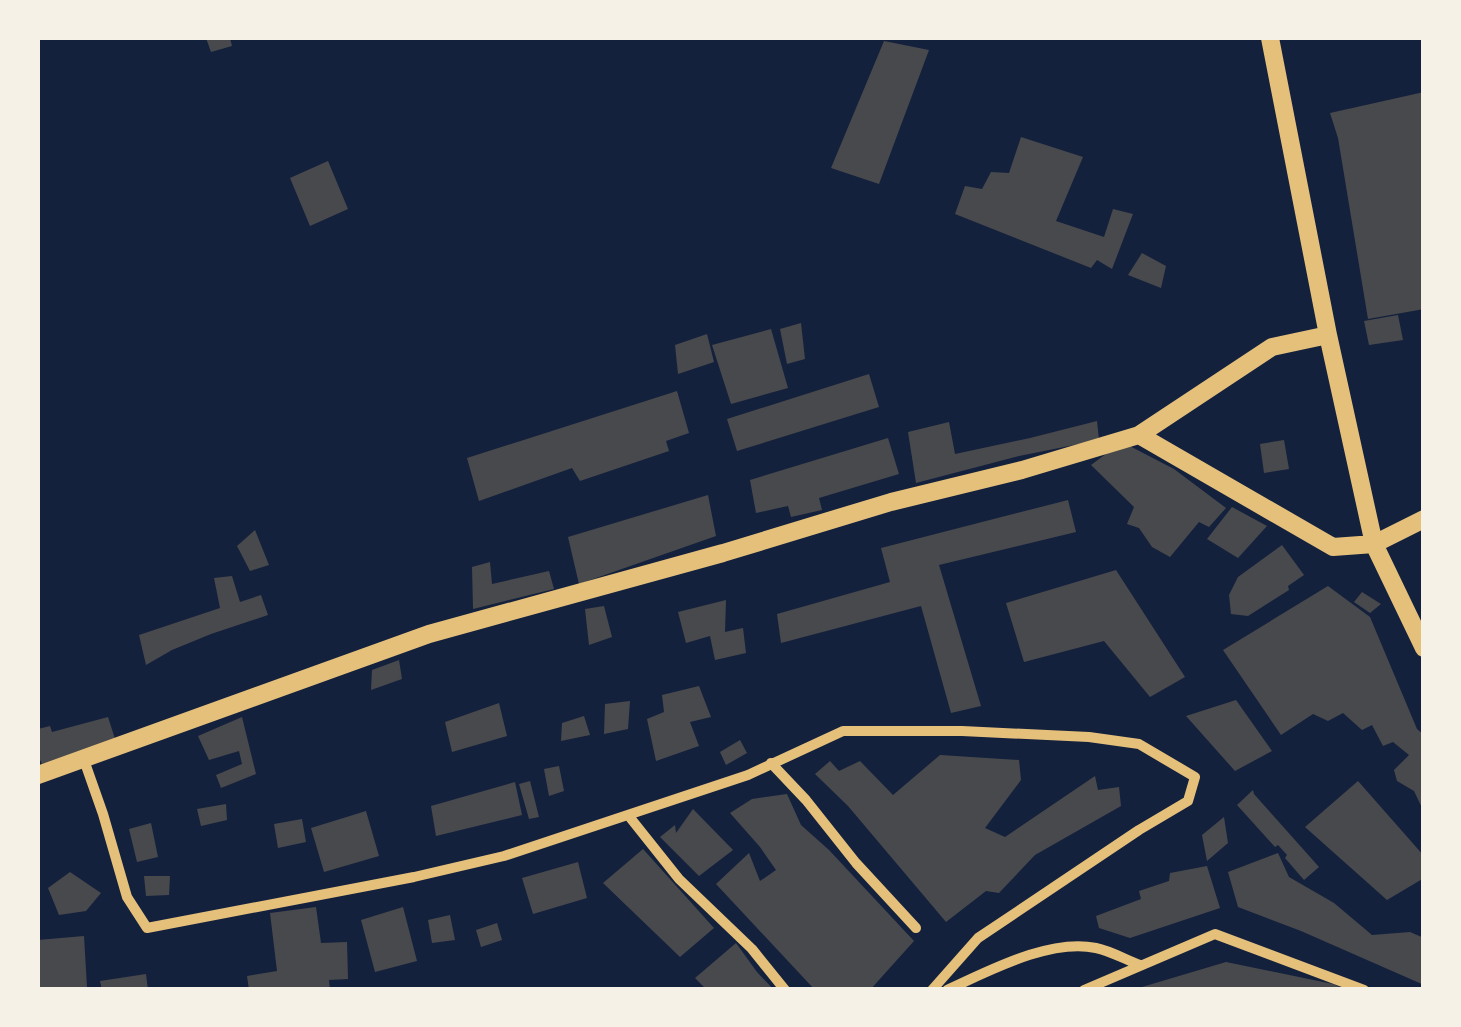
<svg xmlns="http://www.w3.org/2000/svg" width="1461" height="1027" font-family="'DM Sans',sans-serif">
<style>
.building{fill:#48494c}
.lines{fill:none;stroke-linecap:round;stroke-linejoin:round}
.minor{stroke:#e5c07b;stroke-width:10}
.tertiary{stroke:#e5c07b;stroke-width:18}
</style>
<rect width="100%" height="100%" fill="#14213d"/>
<!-- building -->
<path class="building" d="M 206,38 L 230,38 L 232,46 L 211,52 Z
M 884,41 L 929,50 L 879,184 L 831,168 Z
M 1424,92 L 1424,309 L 1368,319 L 1338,138 L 1330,113 Z
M 1021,137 L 1083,157 L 1056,221 L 1104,237 L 1113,209 L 1133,214 L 1112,269 L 1097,260 L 1091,268 L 955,214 L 965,186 L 982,189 L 991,172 L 1009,173 Z
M 328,161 L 348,209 L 310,226 L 290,178 Z
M 1142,253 L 1166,266 L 1161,288 L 1128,275 Z
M 1398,315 L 1403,340 L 1369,345 L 1364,321 Z
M 801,323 L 805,359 L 787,364 L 780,329 Z
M 771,329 L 788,388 L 731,404 L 712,345 Z
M 707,334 L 714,362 L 678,374 L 675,345 Z
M 869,374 L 879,407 L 737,451 L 727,419 Z
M 677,391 L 689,433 L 666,441 L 669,451 L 580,481 L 572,468 L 479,501 L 467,458 Z
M 1097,421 L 1099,440 L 1019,456 L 916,483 L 908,432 L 949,422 L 955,454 L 1030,438 Z
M 888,438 L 899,474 L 819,498 L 822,510 L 791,517 L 788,506 L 756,513 L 750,480 Z
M 1284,440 L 1289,469 L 1264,473 L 1260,444 Z
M 1122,442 L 1174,469 L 1226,508 L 1209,527 L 1199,522 L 1170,557 L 1152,547 L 1139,528 L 1127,524 L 1134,507 L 1091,465 Z
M 708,495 L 716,536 L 579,584 L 568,537 Z
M 1068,500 L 1076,532 L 939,565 L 981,706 L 951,713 L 921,606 L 781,643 L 777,614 L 890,582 L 881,548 Z
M 1232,507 L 1267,526 L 1238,558 L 1207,539 Z
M 255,530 L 269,565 L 250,571 L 237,546 Z
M 1282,545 L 1304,575 L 1288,586 L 1289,590 L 1248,616 L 1231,614 L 1229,595 L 1238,577 Z
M 490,562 L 492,584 L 549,571 L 554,589 L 473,609 L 472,567 Z
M 1116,570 L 1185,677 L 1150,697 L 1104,641 L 1024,662 L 1006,603 Z
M 232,576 L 240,602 L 261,595 L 268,615 L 211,634 L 172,650 L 146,665 L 139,635 L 220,608 L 214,578 Z
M 1328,586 L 1370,617 L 1417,729 L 1424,735 L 1424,812 L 1414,791 L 1397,781 L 1394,770 L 1409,755 L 1393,742 L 1383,746 L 1372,725 L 1362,730 L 1343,713 L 1328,721 L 1313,714 L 1281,735 L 1223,650 Z
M 1362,592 L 1381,604 L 1370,613 L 1354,602 Z
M 726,600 L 725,632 L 743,628 L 746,653 L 715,660 L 710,636 L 686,643 L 678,612 Z
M 604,606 L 612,637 L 589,645 L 585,609 Z
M 399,660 L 402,679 L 371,690 L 372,670 Z
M 699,686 L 711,717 L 690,722 L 699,746 L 656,761 L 647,719 L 664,712 L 662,695 Z
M 1236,700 L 1272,751 L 1235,771 L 1186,716 Z
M 630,701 L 628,729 L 604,734 L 605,704 Z
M 499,703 L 507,736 L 452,752 L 445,722 Z
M 584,716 L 590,735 L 561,741 L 562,723 Z
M 108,717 L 117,745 L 42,764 L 40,760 L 38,760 L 38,729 L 50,726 L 52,732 Z
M 242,717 L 256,774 L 221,788 L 216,775 L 242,764 L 239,751 L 209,760 L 198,736 Z
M 740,740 L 747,753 L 726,765 L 720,752 Z
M 940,755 L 1019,760 L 1021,780 L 985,828 L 1005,837 L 1095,776 L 1098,790 L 1119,787 L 1121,806 L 1035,855 L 999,893 L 986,891 L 946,922 L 848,806 L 815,774 L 830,761 L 839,771 L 860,761 L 893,795 Z
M 559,766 L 564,791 L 549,796 L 544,769 Z
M 530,781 L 539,817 L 529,819 L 519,784 Z
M 1358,781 L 1424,856 L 1424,878 L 1387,900 L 1305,827 Z
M 515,782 L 522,815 L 436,836 L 431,806 Z
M 1253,790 L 1254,794 L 1319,867 L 1304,880 L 1285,858 L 1287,855 L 1278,845 L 1275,847 L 1237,805 Z
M 787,794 L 801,825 L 829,850 L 914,941 L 870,990 L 815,990 L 716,884 L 749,853 L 760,881 L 776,870 L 760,847 L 730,813 L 752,799 Z
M 226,804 L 227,820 L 201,826 L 197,809 Z
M 693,809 L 733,850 L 699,876 L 660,837 L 675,825 L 676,833 Z
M 366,811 L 379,856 L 324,872 L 311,828 Z
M 1224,817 L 1228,843 L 1207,861 L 1202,835 Z
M 302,819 L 306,842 L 278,848 L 274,824 Z
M 151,823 L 158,857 L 137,862 L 129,829 Z
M 643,849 L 714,928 L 680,957 L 603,883 Z
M 1278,853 L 1289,877 L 1334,903 L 1372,935 L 1410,932 L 1424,938 L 1424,985 L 1301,931 L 1238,907 L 1228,872 Z
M 578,862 L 587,898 L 533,914 L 522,878 Z
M 1207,866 L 1220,908 L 1130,938 L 1099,928 L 1096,916 L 1141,899 L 1139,891 L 1169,881 L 1170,873 Z
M 70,872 L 101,893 L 86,911 L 59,915 L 48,888 Z
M 144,876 L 170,876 L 169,895 L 146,896 Z
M 316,907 L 321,943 L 347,942 L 348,979 L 329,980 L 330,990 L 249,990 L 247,976 L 277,971 L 270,913 Z
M 403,907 L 417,961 L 375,972 L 361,920 Z
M 450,915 L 455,940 L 432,943 L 428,920 Z
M 497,923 L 502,940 L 481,947 L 476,930 Z
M 84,936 L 87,987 L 38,990 L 38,940 Z
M 736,943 L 757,972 L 774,990 L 707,990 L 695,978 Z
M 1226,962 L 1333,984 L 1346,990 L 1132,990 Z
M 146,974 L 148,990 L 102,990 L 100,981 Z"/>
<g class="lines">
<!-- minor -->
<path class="minor" d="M 84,760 L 103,814 L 127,897 L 147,928 L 414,877 L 504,856 L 748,775 L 843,731 L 962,731 L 1089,737 L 1139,744 L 1195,777 L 1188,801 L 1139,830 L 978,938 L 932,990
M 771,763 L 806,800 L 856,863 L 916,928
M 628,815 L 679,879 L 752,949 L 785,990
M 947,990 C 989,971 1050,938 1096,948 C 1111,951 1126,960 1140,965
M 1084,990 L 1215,934 L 1364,990"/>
<!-- tertiary -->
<path class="tertiary" d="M 1270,38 L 1328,335 L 1374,544 L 1424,648
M 1139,435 L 1333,547 L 1374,544 L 1424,519
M 38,775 L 429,634 L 723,553 L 891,502 L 1022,470 L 1139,435 L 1272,347 L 1328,335"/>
</g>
<!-- border -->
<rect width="1461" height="1027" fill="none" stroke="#f6f1e7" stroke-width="80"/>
</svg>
